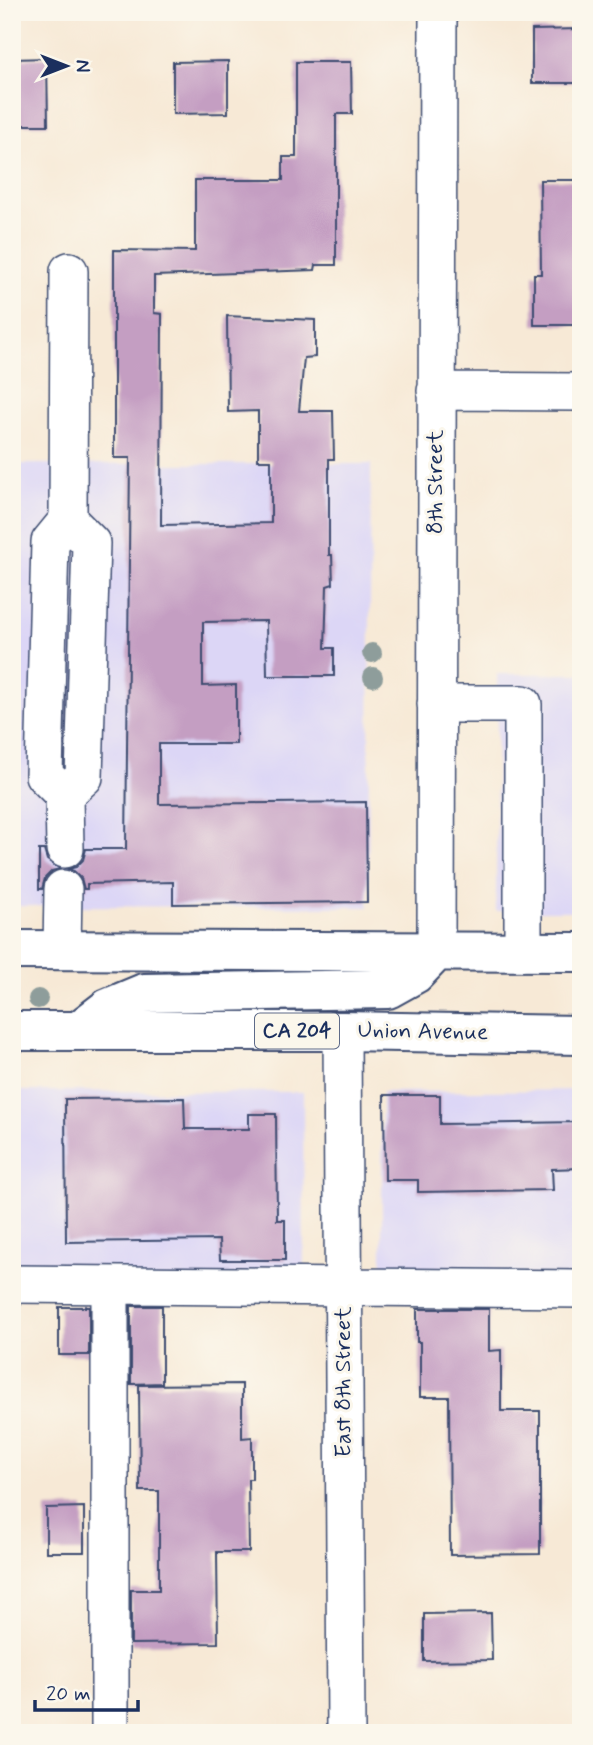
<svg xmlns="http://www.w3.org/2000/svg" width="593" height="1745" font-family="Mynerve,sans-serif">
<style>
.built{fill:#dcd6f6}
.building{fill:#c49ec2}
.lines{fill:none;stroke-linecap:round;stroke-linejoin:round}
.minor-casing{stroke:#3c4b70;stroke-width:40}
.highway-casing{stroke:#3c4b70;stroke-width:42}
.minor{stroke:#fff;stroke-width:37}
.highway{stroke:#fff;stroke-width:38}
.tree{fill:#8e9d9b}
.labels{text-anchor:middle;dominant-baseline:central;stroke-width:6;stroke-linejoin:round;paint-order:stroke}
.shield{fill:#fbf7ec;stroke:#5e6b89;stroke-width:2}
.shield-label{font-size:21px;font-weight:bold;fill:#1b2f5e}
.street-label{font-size:23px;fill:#1b2f5e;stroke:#fbf7ec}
</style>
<rect width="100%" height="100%" fill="#fbf7ec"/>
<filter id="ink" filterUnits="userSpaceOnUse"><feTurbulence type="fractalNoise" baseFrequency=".0143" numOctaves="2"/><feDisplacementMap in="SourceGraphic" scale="14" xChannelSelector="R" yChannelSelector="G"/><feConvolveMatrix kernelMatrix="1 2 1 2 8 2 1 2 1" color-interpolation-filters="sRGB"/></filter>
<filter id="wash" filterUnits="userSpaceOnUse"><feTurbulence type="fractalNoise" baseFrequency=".00686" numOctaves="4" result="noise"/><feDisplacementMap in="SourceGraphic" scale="28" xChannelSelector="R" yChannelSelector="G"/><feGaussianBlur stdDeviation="1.57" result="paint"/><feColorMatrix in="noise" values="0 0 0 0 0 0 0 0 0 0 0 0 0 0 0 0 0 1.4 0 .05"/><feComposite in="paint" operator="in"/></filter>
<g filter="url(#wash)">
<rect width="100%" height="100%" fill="#f7e9d6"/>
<!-- built -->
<path class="built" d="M 12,464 L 371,464 L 368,907 L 12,906 Z
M 497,674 L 581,674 L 581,911 L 496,911 Z
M 581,1090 L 581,1276 L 382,1274 L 382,1092 Z
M 12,1091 L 303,1092 L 304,1280 L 12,1279 Z"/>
<g id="blocks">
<!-- building -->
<path class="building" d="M 581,29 L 581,83 L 532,83 L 532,30 Z
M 47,58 L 48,125 L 12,125 L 13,59 Z
M 228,61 L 228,113 L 173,114 L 173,62 Z
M 296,62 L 351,62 L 352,114 L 336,114 L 336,265 L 316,265 L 315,270 L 154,276 L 154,313 L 162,314 L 161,525 L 271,523 L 271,460 L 258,460 L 258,411 L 228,412 L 227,316 L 315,320 L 315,357 L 304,358 L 299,411 L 333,411 L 334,459 L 329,459 L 329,555 L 332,555 L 333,584 L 327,586 L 325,648 L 334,648 L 334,676 L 267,676 L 266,621 L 203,622 L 203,686 L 236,685 L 236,744 L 159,744 L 159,804 L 366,802 L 367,902 L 173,904 L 173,882 L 87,884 L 87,889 L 84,889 L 81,878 L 74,871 L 68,869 L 76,867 L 83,860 L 86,849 L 126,849 L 130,458 L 114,458 L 114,250 L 195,251 L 195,180 L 283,180 L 283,157 L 296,157 Z
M 540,180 L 581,180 L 581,325 L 534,325 L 534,274 L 541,274 Z
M 39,850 L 44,850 L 47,860 L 60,869 L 52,871 L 45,878 L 42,889 L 39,889 Z
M 384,1095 L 440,1095 L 440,1124 L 581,1122 L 581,1168 L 552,1169 L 553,1190 L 418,1192 L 418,1180 L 385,1180 Z
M 184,1098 L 185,1129 L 249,1129 L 249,1114 L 276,1114 L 277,1220 L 285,1220 L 285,1260 L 220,1260 L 219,1240 L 66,1242 L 65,1099 Z
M 131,1306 L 162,1306 L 162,1383 L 131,1384 Z
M 59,1307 L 89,1307 L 89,1355 L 59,1355 Z
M 417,1309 L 489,1309 L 489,1351 L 501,1350 L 501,1411 L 540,1411 L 540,1554 L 450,1555 L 449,1397 L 420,1397 L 420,1342 L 417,1342 Z
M 242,1384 L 242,1438 L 252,1437 L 252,1479 L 248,1479 L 249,1552 L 217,1552 L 218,1643 L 131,1644 L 131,1590 L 159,1590 L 159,1491 L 140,1491 L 139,1385 Z
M 84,1507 L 84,1552 L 46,1552 L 46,1508 Z
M 491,1613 L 492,1660 L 424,1661 L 424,1614 Z"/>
</g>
</g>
<g filter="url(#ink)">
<use href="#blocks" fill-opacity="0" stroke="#3c4b70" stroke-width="2"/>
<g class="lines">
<defs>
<path id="minor" d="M 436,391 L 581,392
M 436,704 L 523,704 L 523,952
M 64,795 L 84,777 L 91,543 L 68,520
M 65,849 L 64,795 L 44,775 L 50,542 L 68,520 L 69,271
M 62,950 L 63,889
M 436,952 L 438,12
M 342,1031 L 346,1733
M 12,1284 L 581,1289
M 110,1733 L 110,1285"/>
<path id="highway" d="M 12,950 L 581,952
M 12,1031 L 342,1031 L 581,1035
M 78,1031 L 108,1008 L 144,993 L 388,989 L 415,974 L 436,952"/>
</defs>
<!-- minor casing -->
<use href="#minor" class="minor-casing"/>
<!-- highway casing -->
<use href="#highway" class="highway-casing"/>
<!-- minor -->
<use href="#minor" class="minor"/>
<!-- highway -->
<use href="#highway" class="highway"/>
</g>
<!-- trees -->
<g class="tree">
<circle cx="372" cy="653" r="10"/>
<circle cx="373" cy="677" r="10"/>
<circle cx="38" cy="999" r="10"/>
</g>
</g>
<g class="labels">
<!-- shield labels -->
<rect class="shield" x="255" y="1013.5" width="84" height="35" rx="5"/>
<g class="shield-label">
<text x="297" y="1031">CA 204</text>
</g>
<!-- street labels -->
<g class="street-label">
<text transform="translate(436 482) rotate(-90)">8th Street</text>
<text transform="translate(423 1032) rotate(1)">Union Avenue</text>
<text transform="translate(344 1382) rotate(-90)">East 8th Street</text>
</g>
</g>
<!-- margin -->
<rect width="593" height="1745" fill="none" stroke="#fbf7ec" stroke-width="42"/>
<!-- north arrow -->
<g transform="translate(66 66) rotate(90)" stroke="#fbf7ec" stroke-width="5" paint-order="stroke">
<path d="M0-5L12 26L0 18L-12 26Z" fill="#1b2f5e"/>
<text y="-10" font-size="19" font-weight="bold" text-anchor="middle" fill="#1b2f5e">N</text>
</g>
<!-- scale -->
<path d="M35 1700v10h103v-10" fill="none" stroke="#1b2f5e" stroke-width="3.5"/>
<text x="46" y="1700" font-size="21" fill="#1b2f5e" stroke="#fbf7ec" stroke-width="5" paint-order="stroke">20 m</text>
</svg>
